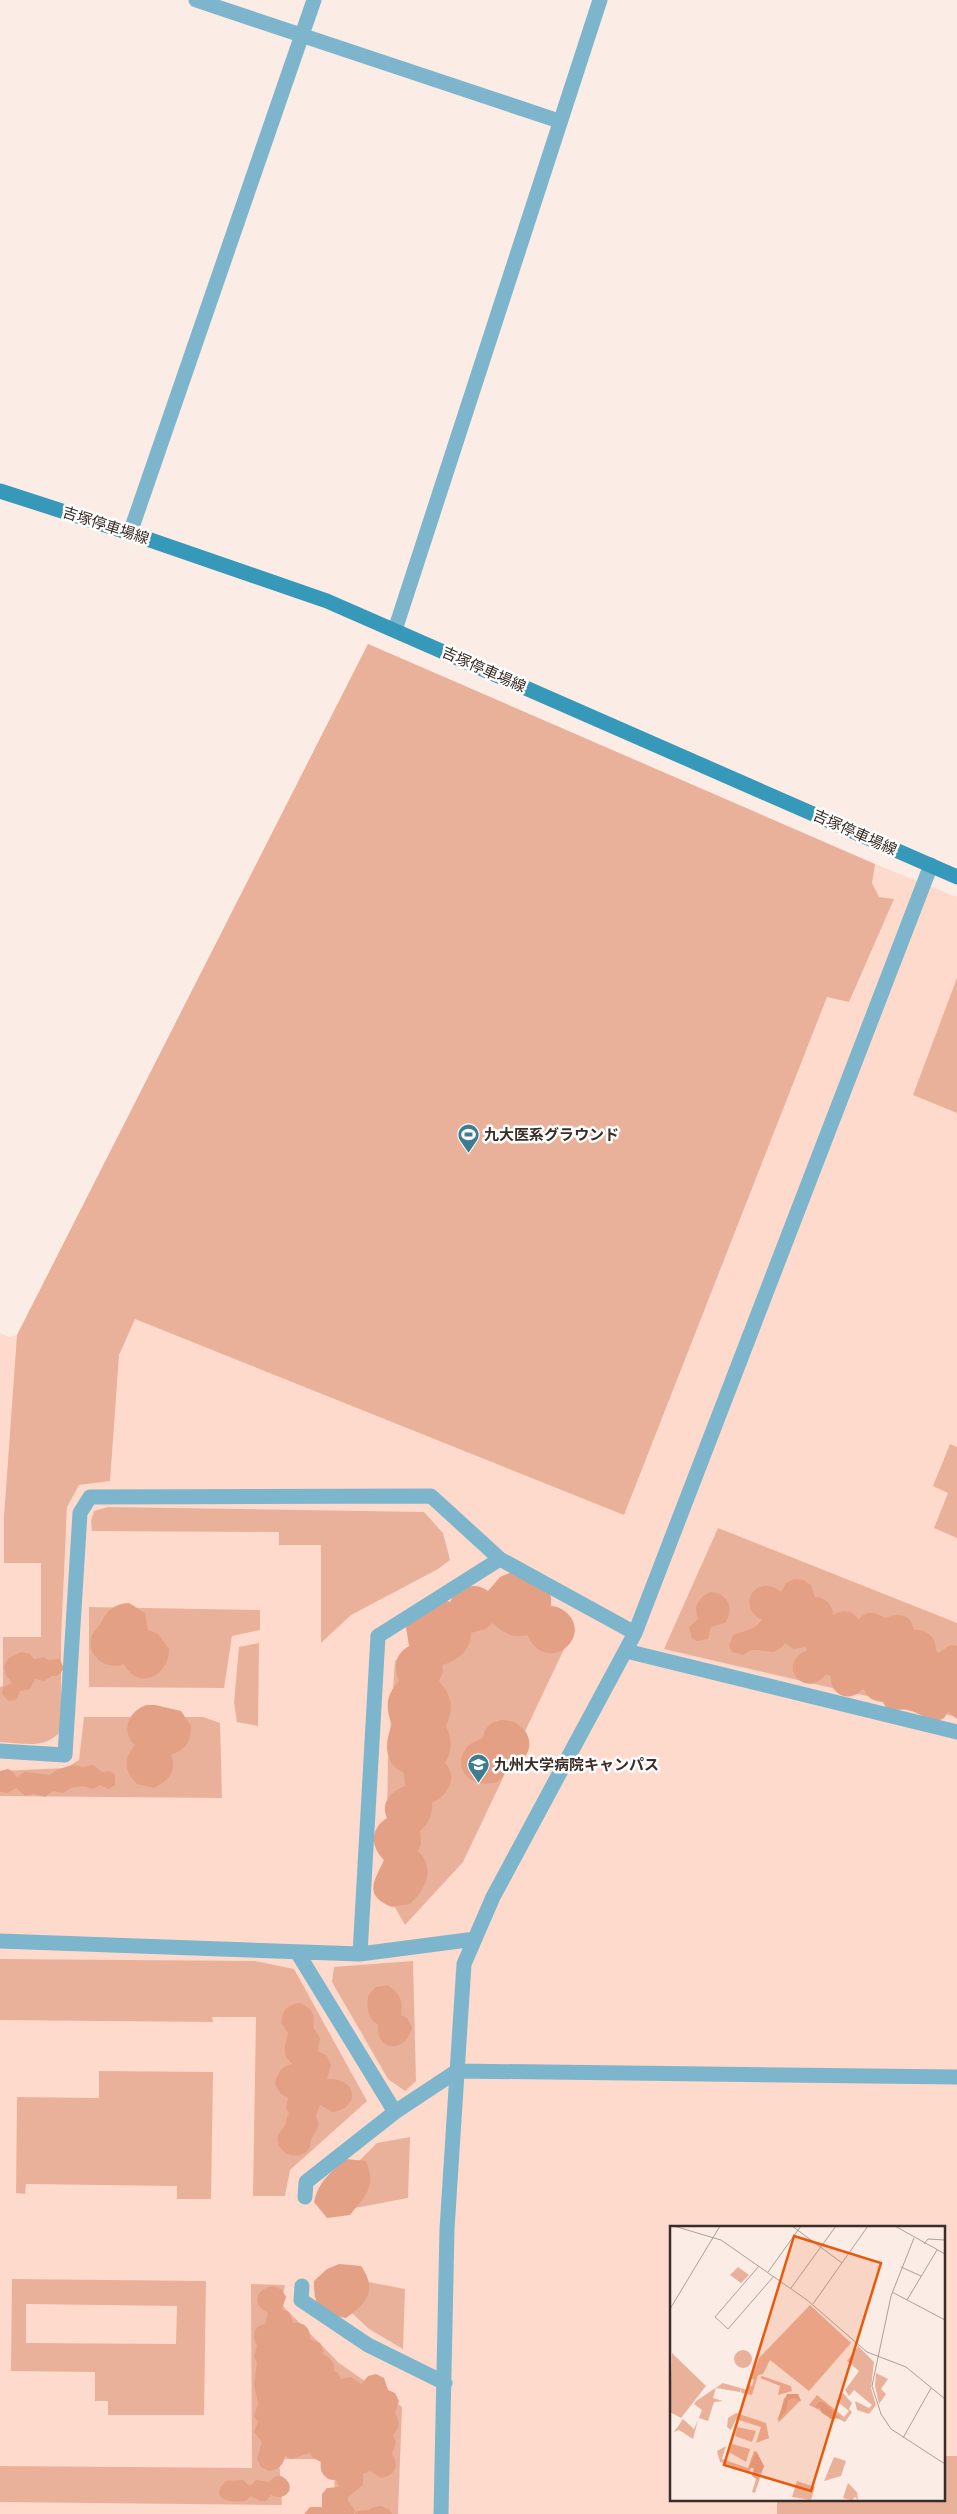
<svg xmlns="http://www.w3.org/2000/svg" width="957" height="2514" font-family="'PT Sans Narrow','Noto Sans JP',sans-serif">
<style>
.built{fill:#fedacc;fill-rule:evenodd}
.green{fill:#eab19a;fill-rule:evenodd}
.forest{fill:#e3a085}
.lines{fill:none;stroke-linecap:round;stroke-linejoin:round}
.lane{stroke:#7db6cc;stroke-width:15}
.street{stroke:#7db6cc;stroke-width:15}
.secondary{stroke:#3699b9;stroke-width:15}
.labels{text-anchor:middle;dominant-baseline:central;stroke-width:5;stroke-linejoin:round;paint-order:stroke}
.street-label{font-size:15px;fill:#3a2c26;stroke:#fff}
.poi-label{font-size:15px;font-weight:bold;fill:#3a2c26;stroke:#fff;text-anchor:start}
.inset-road{fill:none;stroke:#ae9f99;stroke-width:1}
.view{fill:#e8590c;fill-opacity:0.15;stroke:#e8590c;stroke-width:2.5}
.inset-edge{fill:none;stroke:#3a2c26;stroke-width:2.5}
</style>
<rect width="100%" height="100%" fill="#fbece6"/>
<!-- built -->
<path class="built" d="M 368,644 L 875,864 L 957,897 L 957,2514 L 0,2514 L 0,1333 L 9,1337 L 17,1335 ZM 671,2228 L 943,2228 L 943,2500 L 671,2500 Z"/>
<!-- green -->
<path class="green" d="M 368,644 L 875,864 L 872,883 L 879,897 L 894,899 L 849,1002 L 827,997 L 624,1515 L 135,1319 L 119,1355 L 110,1481 L 79,1485 L 67,1507 L 61,1638 L 61,1731 C 44,1750 24,1743 0,1742 L 0,1687 L 3,1686 L 3,1637 L 41,1637 L 41,1563 L 4,1563 L 4,1517 L 17,1335 Z
M 957,978 L 957,1113 L 913,1095 Z
M 950,1444 L 957,1447 L 957,1538 L 934,1528 L 948,1493 L 933,1486 Z
M 108,1507 L 424,1512 L 443,1533 L 450,1560 L 438,1569 L 351,1615 L 321,1643 L 321,1545 L 279,1545 L 279,1532 L 92,1531 L 91,1521 L 94,1511 Z
M 718,1528 L 957,1623 L 957,1717 L 664,1649 Z
M 475,1598 L 574,1628 L 463,1862 L 405,1925 L 389,1897 L 386,1880 L 388,1760 L 395,1661 Z
M 89,1607 L 260,1610 L 260,1630 L 232,1636 L 224,1688 L 89,1687 Z
M 259,1643 L 258,1726 L 237,1722 L 234,1703 L 239,1647 Z
M 84,1717 L 203,1717 L 220,1723 L 222,1798 L 0,1796 L 0,1771 L 66,1768 L 79,1760 Z
M 0,1959 L 255,1961 L 294,1969 L 367,2101 L 290,2170 L 285,2196 L 253,2196 L 256,2017 L 212,2017 L 213,2022 L 0,2020 Z
M 413,1961 L 416,2081 L 405,2091 L 388,2079 L 332,1982 L 334,1967 Z
M 99,2071 L 213,2072 L 211,2199 L 177,2199 L 177,2186 L 26,2184 L 25,2194 L 16,2193 L 17,2097 L 99,2098 Z
M 410,2137 L 408,2198 L 323,2214 L 323,2197 L 377,2143 Z
M 322,2273 L 405,2289 L 403,2349 L 369,2329 L 322,2285 Z
M 12,2279 L 206,2281 L 204,2415 L 108,2415 L 108,2401 L 95,2401 L 95,2372 L 11,2371 ZM 26,2304 L 177,2306 L 176,2344 L 26,2343 Z
M 251,2284 L 285,2285 L 281,2304 L 339,2363 L 402,2407 L 398,2514 L 335,2514 L 334,2459 L 279,2459 L 282,2505 L 0,2502 L 0,2466 L 252,2468 Z
M 943,2456 L 957,2456 L 957,2514 L 777,2514 L 777,2500 L 943,2500 Z"/>
<!-- forest -->
<path class="forest" d="M 512,1572 L 546,1585 L 551,1597 L 551,1606 C 557,1606 563,1609 568,1614 C 592,1639 546,1676 527,1635 C 513,1639 502,1632 492,1623 L 486,1629 L 471,1633 C 471,1650 458,1661 442,1665 L 443,1672 L 439,1681 C 452,1695 454,1709 446,1726 C 452,1740 453,1750 445,1763 C 459,1778 447,1796 432,1803 C 433,1815 429,1823 420,1831 L 421,1844 L 418,1851 C 436,1868 426,1889 410,1904 L 392,1907 C 362,1895 375,1880 384,1860 C 370,1846 370,1829 387,1818 C 380,1803 391,1791 405,1786 L 404,1773 C 384,1764 384,1743 392,1725 C 385,1707 386,1695 399,1681 C 393,1667 395,1654 409,1646 L 406,1627 L 444,1600 L 450,1602 C 456,1587 475,1581 488,1591 L 500,1577 Z
M 794,1579 L 803,1580 L 811,1585 L 815,1597 C 824,1597 833,1604 833,1615 C 843,1609 852,1610 859,1620 C 865,1610 876,1612 885,1618 C 899,1612 911,1614 914,1630 C 927,1629 936,1636 936,1650 L 939,1653 L 950,1645 L 957,1646 L 957,1719 L 948,1712 L 944,1718 L 936,1722 C 926,1718 915,1711 907,1710 C 898,1708 888,1715 883,1702 C 872,1701 868,1698 863,1688 C 852,1704 829,1696 831,1676 L 826,1674 C 806,1701 774,1665 807,1650 L 806,1647 L 793,1649 L 785,1643 C 775,1658 766,1649 753,1650 C 749,1650 747,1653 743,1655 L 732,1652 L 729,1646 L 733,1635 L 754,1628 L 762,1620 C 735,1606 756,1572 781,1592 L 786,1583 Z
M 710,1592 C 728,1593 735,1608 725,1623 L 711,1627 L 708,1639 L 697,1641 L 692,1638 L 689,1627 L 698,1619 C 693,1606 698,1598 710,1592 Z
M 129,1603 L 145,1613 L 148,1630 L 158,1634 L 169,1649 C 169,1677 138,1691 124,1664 C 107,1671 87,1657 91,1638 C 93,1631 99,1627 102,1621 C 108,1609 115,1604 129,1603 Z
M 21,1652 L 30,1654 L 34,1659 L 44,1657 L 49,1660 L 60,1659 L 64,1669 L 57,1676 L 52,1676 L 44,1681 L 35,1679 L 30,1689 L 20,1691 L 16,1700 L 9,1701 L 2,1694 L 3,1687 L 12,1683 L 6,1675 L 4,1666 L 9,1658 Z
M 146,1705 L 155,1705 L 181,1711 L 191,1726 C 191,1742 186,1749 171,1755 C 178,1771 168,1781 154,1788 L 137,1784 C 124,1772 123,1759 135,1745 C 120,1731 129,1711 146,1705 Z
M 501,1720 C 520,1719 538,1738 525,1757 C 520,1763 512,1763 508,1768 C 505,1772 503,1777 499,1781 C 475,1791 450,1771 466,1748 C 470,1742 477,1742 482,1738 C 484,1736 484,1733 485,1730 C 489,1724 494,1722 501,1720 Z
M 73,1765 L 83,1767 L 93,1765 L 102,1772 L 109,1771 L 115,1774 L 115,1785 L 109,1789 L 100,1785 L 93,1789 L 83,1786 L 71,1788 L 63,1793 L 53,1791 L 45,1797 L 34,1794 L 25,1796 L 16,1788 L 8,1793 L 0,1792 L 0,1771 L 8,1769 L 12,1771 L 17,1777 L 25,1772 L 50,1775 C 56,1769 66,1767 73,1765 Z
M 387,1985 C 399,1992 404,2001 401,2015 L 407,2018 L 412,2027 C 406,2055 375,2051 378,2025 C 367,2019 366,2006 369,1994 L 376,1987 Z
M 300,2003 C 312,2009 316,2014 313,2027 L 320,2038 L 318,2051 L 327,2056 L 331,2065 L 327,2079 C 358,2077 361,2109 332,2112 L 320,2105 L 316,2116 C 321,2126 317,2130 312,2137 C 310,2141 311,2145 309,2149 C 300,2160 281,2157 278,2142 C 276,2134 282,2131 285,2125 C 287,2120 286,2118 289,2114 L 286,2108 L 288,2098 L 280,2093 L 275,2084 C 278,2072 281,2066 293,2064 C 281,2057 285,2045 288,2033 L 281,2023 C 283,2009 287,2005 300,2003 Z
M 346,2159 L 366,2161 C 377,2187 365,2196 350,2215 L 327,2218 L 314,2202 C 319,2181 330,2173 346,2159 Z
M 339,2264 L 361,2266 C 378,2290 367,2303 346,2318 C 320,2313 314,2309 314,2281 L 327,2269 Z
M 274,2286 L 282,2290 L 286,2297 L 282,2309 L 289,2312 L 293,2323 C 303,2321 311,2328 310,2339 L 320,2343 L 324,2351 L 323,2354 C 330,2358 335,2362 334,2371 L 338,2373 L 341,2379 L 351,2377 L 361,2384 L 368,2376 L 376,2374 L 384,2378 L 388,2390 L 395,2393 L 399,2401 L 395,2413 C 400,2422 400,2428 393,2435 L 396,2442 L 392,2454 C 400,2466 395,2476 381,2478 L 370,2471 L 363,2474 L 363,2485 L 348,2497 L 348,2501 L 355,2510 L 354,2514 L 304,2514 L 310,2507 L 322,2507 L 322,2494 L 327,2488 L 339,2487 L 336,2480 C 325,2481 319,2472 321,2462 L 313,2458 L 310,2453 L 291,2459 L 285,2456 C 283,2466 279,2469 269,2471 L 261,2467 L 257,2459 L 262,2442 L 254,2432 L 258,2422 L 254,2416 L 258,2404 L 254,2385 L 257,2363 L 254,2357 L 257,2346 C 252,2337 253,2326 265,2324 L 268,2313 C 251,2305 255,2288 274,2286 Z
M 281,2476 C 298,2484 288,2503 271,2495 L 266,2501 L 259,2501 L 251,2496 L 246,2501 C 232,2503 207,2500 226,2481 L 243,2480 L 250,2486 L 256,2480 L 269,2482 L 274,2477 Z
M 381,2506 L 389,2509 L 392,2514 L 354,2514 L 358,2511 L 369,2510 L 373,2507 Z"/>
<g class="lines">
<!-- lane -->
<path class="lane" d="M 626,1651 L 957,1732
M 0,1751 L 65,1755 L 80,1513 L 90,1497 L 431,1496 L 500,1559 L 635,1633
M 0,1941 L 360,1954 L 475,1939
M 297,1952 L 395,2112
M 360,1954 L 378,1636 L 500,1559
M 305,2197 L 306,2182 L 395,2112 L 457,2071 L 957,2077
M 302,2286 L 301,2300 L 368,2345 L 445,2383
M 441,2514 L 447,2229 L 464,1964 L 493,1897 L 635,1633 L 931,865"/>
<!-- street -->
<path class="street" d="M 196,0 L 559,121
M 130,533 L 314,0
M 395,630 L 600,0"/>
<!-- secondary -->
<path class="secondary" d="M 0,491 L 130,533 L 327,601 L 957,877"/>
</g>
<!-- icons -->
<defs>
<symbol id="stadium-pin" viewBox="-11 -11 22 30"><path d="M0 17L-7.5 6A9.5 9.5 0 1 1 7.5 6Z" fill="#3e7c92" stroke="#fff"/><path d="M0-5a6.5 5 0 1 0 0 10a6.5 5 0 1 0 0-10ZM-3.5-1.8h7v3.6h-7Z" fill="#fff"/></symbol>
<symbol id="university-pin" viewBox="-11 -11 22 30"><path d="M0 17L-7.5 6A9.5 9.5 0 1 1 7.5 6Z" fill="#3e7c92" stroke="#fff"/><path d="M0-5L7-2L0 1L-7-2ZM-4 1L0 2.5L4 1V4Q0 6-4 4Z" fill="#fff"/></symbol>
</defs>
<g fill-rule="evenodd">
<use href="#stadium-pin" x="456" y="1122" width="25" height="34"/>
<use href="#university-pin" x="466" y="1752" width="25" height="34"/>
</g>
<g class="labels">
<!-- street labels -->
<g class="street-label">
<text transform="translate(106 525) rotate(18)">吉塚停車場線</text>
<text transform="translate(484 669) rotate(24)">吉塚停車場線</text>
<text transform="translate(855 832) rotate(24)">吉塚停車場線</text>
</g>
<!-- poi labels -->
<g class="poi-label">
<text x="484" y="1134">九大医系グラウンド</text>
<text x="494" y="1764">九州大学病院キャンパス</text>
</g>
</g>
<!-- overview -->
<g transform="translate(670 2226)">
<rect width="275" height="275" fill="#fbece6"/>
<path d="M 68,41 L 79,49 L 71,57 L 60,49 ZM 140,79 L 181,117 L 139,165 L 100,134 L 93,148 L 88,149 L 82,169 L 72,167 L 70,163 L 70,166 L 46,162 L 43,172 L 53,175 L 44,176 L 38,195 L 29,192 L 32,184 L 24,178 L 26,175 L 53,157 L 77,164 L 79,159 L 82,160 L 84,154 L 81,152 L 89,132 ZM 188,120 L 204,136 L 201,162 L 206,179 L 199,188 L 187,184 L 185,175 L 199,182 L 202,179 L 184,164 L 179,170 L 175,164 L 189,145 L 177,135 ZM64 133a9 9 0 1 1 18 0a9 9 0 1 1-18 0ZM 2,127 L 36,160 L 11,192 L 0,186 ZM 206,147 L 218,153 L 211,163 L 216,168 L 209,178 L 205,160 ZM 92,150 L 121,160 L 122,165 L 108,169 L 110,160 L 90,152 ZM 173,167 L 182,177 L 179,183 L 182,186 L 175,196 L 139,179 L 147,169 L 174,191 L 179,185 L 167,175 ZM 123,169 L 131,174 L 108,197 L 114,172 ZM 66,187 L 96,197 L 99,212 L 86,217 L 91,201 L 66,193 L 61,204 L 57,201 L 58,192 ZM 13,193 L 24,203 L 28,194 L 23,213 L 9,204 L 4,206 ZM 67,201 L 86,205 L 82,216 L 65,210 ZM 62,218 L 80,223 L 76,236 L 59,226 ZM 56,220 L 52,233 L 78,242 L 84,225 L 87,226 L 94,240 L 85,267 L 82,266 L 87,250 L 86,243 L 81,242 L 80,246 L 50,236 L 47,225 ZM 164,231 L 176,235 L 171,250 L 154,255 ZM 127,255 L 145,261 L 141,274 L 122,271 ZM 178,257 L 187,266 L 188,274 L 185,271 L 182,274 L 173,272 Z" fill="#eab19a"/>
<path d="M 117,168 L 128,168 L 131,175 L 124,172 L 118,174 L 116,185 L 107,195 ZM 149,176 L 153,176 L 171,192 L 161,193 L 151,186 L 150,182 L 145,181 ZM 86,226 L 94,240 L 91,246 L 87,247 L 90,249 L 88,254 L 82,250 L 84,242 L 79,241 Z" fill="#e3a085"/>
<path class="inset-road" d="M 4,0 L 44,12M 122,0 L 172,37M 225,0 L 275,28M 44,12 L 51,14 L 137,74 L 197,126 L 236,141 L 275,173M 244,12 L 221,70 L 202,160 L 211,188 L 221,203 L 275,238M 254,18 L 258,13 L 275,14M 89,40 L 45,91 L 58,103 L 104,50M 231,41 L 251,50M 98,46 L 131,0M 121,62 L 166,0M 222,66 L 275,94M 237,74 L 267,24M 143,78 L 198,0M 0,83 L 50,0M 233,212 L 261,162"/>
<path class="view" d="M 124,10 L 211,37 L 141,265 L 54,239 Z"/>
<rect width="275" height="275" class="inset-edge"/>
</g>
</svg>
